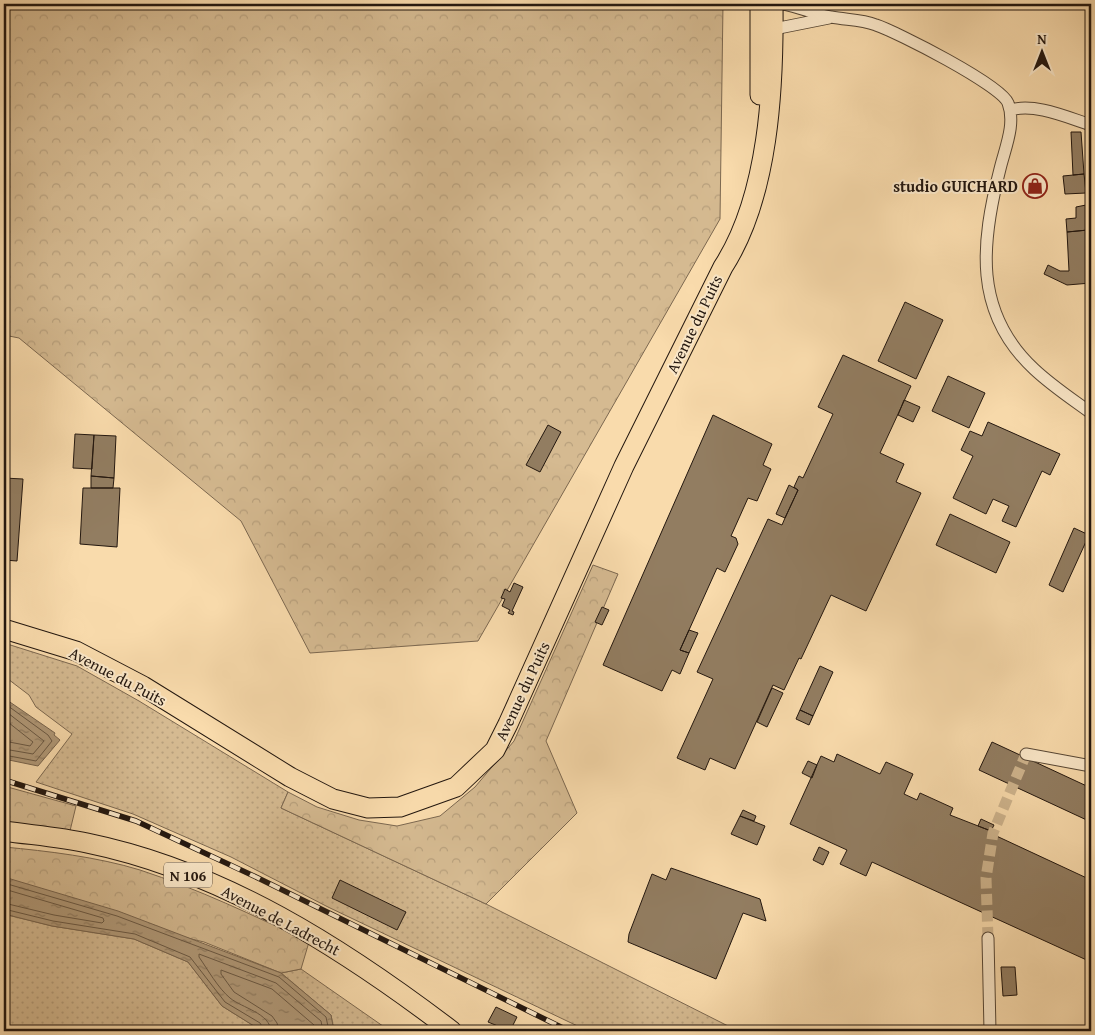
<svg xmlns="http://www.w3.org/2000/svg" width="1095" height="1035" font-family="'Gentium Book Plus',serif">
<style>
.grass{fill:url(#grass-dots);stroke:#7c6850}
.forest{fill:url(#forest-crowns);stroke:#7c6850}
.water{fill:url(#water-ripples);stroke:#78644d}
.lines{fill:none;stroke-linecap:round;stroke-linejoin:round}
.shore{stroke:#6a5843;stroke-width:1}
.building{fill:#927d61;stroke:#23170f}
.street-tunnel{stroke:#ceb48d;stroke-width:11;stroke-dasharray:11 5.5;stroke-linecap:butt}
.street-casing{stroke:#584836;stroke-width:13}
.primary-casing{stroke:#23170f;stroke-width:21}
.street{stroke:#fbe8c9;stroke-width:11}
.primary{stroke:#f9dbac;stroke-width:19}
.rail-casing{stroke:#23170f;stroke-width:5.5}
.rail{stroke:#fbe8c9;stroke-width:4;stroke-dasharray:11;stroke-linecap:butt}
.labels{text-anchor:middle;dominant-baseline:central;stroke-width:4;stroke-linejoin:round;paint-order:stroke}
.shield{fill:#fbe8c9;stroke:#645647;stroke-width:1}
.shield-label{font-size:15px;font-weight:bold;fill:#23170f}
.poi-label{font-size:16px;font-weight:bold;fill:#23170f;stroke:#fbe8c9;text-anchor:end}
.street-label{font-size:16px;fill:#23170f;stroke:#fbe8c9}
</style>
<defs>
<pattern id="grass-dots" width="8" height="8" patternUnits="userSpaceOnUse" patternTransform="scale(1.25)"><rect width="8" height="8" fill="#d5ba91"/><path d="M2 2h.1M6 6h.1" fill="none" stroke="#b79f7c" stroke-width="1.8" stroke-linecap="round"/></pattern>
<pattern id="forest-crowns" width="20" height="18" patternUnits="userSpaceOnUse" patternTransform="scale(1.25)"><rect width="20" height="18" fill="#d5ba91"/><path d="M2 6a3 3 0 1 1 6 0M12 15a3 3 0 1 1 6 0" fill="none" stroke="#b79f7c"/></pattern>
<pattern id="water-ripples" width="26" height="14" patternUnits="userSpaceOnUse" patternTransform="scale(1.25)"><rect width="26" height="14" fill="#b09877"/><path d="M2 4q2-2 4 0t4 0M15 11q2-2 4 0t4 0" fill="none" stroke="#8f7b60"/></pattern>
</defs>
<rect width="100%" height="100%" fill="#f9dbac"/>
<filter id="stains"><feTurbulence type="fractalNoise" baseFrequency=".004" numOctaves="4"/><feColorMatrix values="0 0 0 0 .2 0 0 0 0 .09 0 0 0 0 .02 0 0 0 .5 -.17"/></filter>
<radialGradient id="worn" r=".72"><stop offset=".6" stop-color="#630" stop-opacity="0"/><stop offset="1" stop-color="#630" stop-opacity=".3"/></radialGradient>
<!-- grass -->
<path class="grass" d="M 4,643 L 77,666 L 139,701 L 288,792 L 281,808 L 486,904 L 738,1031 L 588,1031 L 328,907 L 231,857 L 133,814 L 36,782 L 72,734 L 36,707 L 29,695 L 4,676 Z
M 4,914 L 52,926 L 134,939 L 188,962 L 222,1006 L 262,1031 L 44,1031 L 4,1026 Z
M 301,969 L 390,1031 L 334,1031 L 331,1015 L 281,973 Z"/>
<!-- forest -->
<path class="forest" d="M 4,4 L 723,4 L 720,219 L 478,641 L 310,653 L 241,521 L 19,338 L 4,335 Z
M 593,565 L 618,574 L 546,741 L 577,813 L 486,904 L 281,808 L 288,792 L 317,807 L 359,820 L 397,826 L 440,816 L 475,787 L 514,741 Z
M 4,786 L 76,806 L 69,835 L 4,823 Z
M 4,847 C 47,851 98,857 140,870 C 198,889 253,915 309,942 L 301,969 L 281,973 L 204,942 L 4,894 Z"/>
<!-- water -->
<path class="water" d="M 4,698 L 55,733 L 54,735 L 60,740 L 38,766 L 4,759 Z
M 4,877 L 118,911 L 281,973 L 331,1015 L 334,1031 L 262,1031 L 222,1006 L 188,962 L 134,939 L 52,926 L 4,914 Z"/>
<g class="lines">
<!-- shore -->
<path class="shore" d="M 4,703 L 48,735 L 52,741 L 36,761 L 4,755
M 4,710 L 44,741 L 33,754 L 4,749
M 4,719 L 33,742 L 30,746 L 4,741
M 4,883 L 117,916 L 279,977 L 326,1017 L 329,1031
M 4,889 L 103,918 L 104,921 L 102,923 L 54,915 L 4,903
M 4,909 L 53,921 L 135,934 L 190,957 L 225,1002 L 260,1023 L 265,1031
M 271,1031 C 270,1013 242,1008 230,998 C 218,988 208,970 199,957 L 199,954 L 276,983 L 321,1021 L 323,1031
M 279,1031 L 277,1023 L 272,1016 L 234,992 L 221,974 L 221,970 L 272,989 L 314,1025 L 315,1031"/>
</g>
<!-- building -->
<path class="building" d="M 1071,132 L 1081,132 L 1084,174 L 1073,175 Z
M 1084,174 L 1086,193 L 1065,194 L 1063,176 Z
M 1086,205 L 1088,230 L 1067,232 L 1066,219 L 1076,218 L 1076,207 Z
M 1088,230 L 1091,283 L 1067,285 L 1044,274 L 1048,265 L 1060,271 L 1069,271 L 1067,232 Z
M 905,302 L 943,320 L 916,379 L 878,361 Z
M 843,355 L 911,386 L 880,453 L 904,464 L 896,482 L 921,493 L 866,611 L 831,595 L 801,659 L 799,658 L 784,690 L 773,685 L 735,769 L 710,758 L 705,770 L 677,758 L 713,679 L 697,672 L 768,519 L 782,525 L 785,518 L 798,490 L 794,487 L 799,476 L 803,478 L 833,414 L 818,407 Z
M 948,376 L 985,393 L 969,428 L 932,411 Z
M 904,400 L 920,407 L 913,422 L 898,415 Z
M 713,415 L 772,444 L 763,465 L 771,469 L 757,501 L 748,498 L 731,536 L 736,538 L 738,544 L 725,572 L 717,568 L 680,650 L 689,653 L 680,674 L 672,670 L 662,691 L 603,665 Z
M 988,422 L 1060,454 L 1050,475 L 1042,471 L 1016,527 L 1002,521 L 1009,506 L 993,499 L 986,514 L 953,498 L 973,456 L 961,450 L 970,431 L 982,436 Z
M 548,425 L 561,432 L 540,472 L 526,465 Z
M 75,434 L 94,435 L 92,469 L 73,468 Z
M 94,435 L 116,436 L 114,478 L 91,476 Z
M 91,476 L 114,478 L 113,488 L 91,488 Z
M 4,478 L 23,479 L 17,561 L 4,560 Z
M 789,485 L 798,490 L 785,518 L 776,514 Z
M 83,488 L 120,488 L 117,547 L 80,544 Z
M 950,514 L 1010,542 L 996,573 L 936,545 Z
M 1074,528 L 1089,535 L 1063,592 L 1049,585 Z
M 514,583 L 523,587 L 512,611 L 514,612 L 513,615 L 508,613 L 510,610 L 502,606 L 505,599 L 501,598 L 505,589 L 510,592 Z
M 602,607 L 609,610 L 602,625 L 595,622 Z
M 689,630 L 698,633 L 689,653 L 680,650 Z
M 820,666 L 833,672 L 813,716 L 800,710 Z
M 772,688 L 783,693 L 767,727 L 757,722 Z
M 800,710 L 813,716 L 809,725 L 796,719 Z
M 992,742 L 1091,788 L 1091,822 L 979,770 Z
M 837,754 L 880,774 L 886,762 L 913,774 L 904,794 L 917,800 L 920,793 L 953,808 L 950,815 L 991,831 L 990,833 L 1091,880 L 1091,962 L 872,862 L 866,876 L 840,864 L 847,850 L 790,824 L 821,756 L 834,762 Z
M 808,761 L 817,765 L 812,778 L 802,773 Z
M 743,810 L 756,816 L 754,821 L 740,816 Z
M 740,816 L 765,826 L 757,845 L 731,834 Z
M 981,819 L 994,825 L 991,831 L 978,826 Z
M 819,847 L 829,852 L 823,865 L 813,860 Z
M 671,868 L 760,899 L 766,921 L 743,913 L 716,979 L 628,942 L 629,934 L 652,874 L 666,880 Z
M 340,880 L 406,912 L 397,930 L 332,898 Z
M 1001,967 L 1015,967 L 1017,995 L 1003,996 Z
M 496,1007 L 517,1017 L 510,1031 L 488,1022 Z"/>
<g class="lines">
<!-- street-tunnel -->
<path class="street-tunnel" d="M 988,938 L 986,878 L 993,833 L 1026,754"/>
<defs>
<path id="street" d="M 784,4 C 800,7 816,15 831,17 C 847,20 861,19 876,25 C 897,32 1001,85 1008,103 C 1016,124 1005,148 1000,169 C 981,243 973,312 1034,369 C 1052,386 1072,399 1091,413
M 769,30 L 829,18
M 1010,110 C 1036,103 1066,117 1091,125
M 1026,754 L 1091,766
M 988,938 L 990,1031"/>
<path id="primary" d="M 760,95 L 760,4
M 4,629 L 76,651 L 143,686 L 290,777 L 333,799 L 368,808 L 400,807 L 456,787 L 495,750 L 508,724 L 624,466 L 723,267 C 769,196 774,87 773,4
M 4,831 C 31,835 59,837 87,843 C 223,871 343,948 452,1031"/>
</defs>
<!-- street casing -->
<use href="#street" class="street-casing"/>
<!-- primary casing -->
<use href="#primary" class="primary-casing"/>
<!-- street -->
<use href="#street" class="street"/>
<!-- primary -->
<use href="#primary" class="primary"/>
<defs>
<path id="rail" d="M 4,780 L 136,821 L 258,878 L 569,1031"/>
</defs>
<!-- rail casing -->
<use href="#rail" class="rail-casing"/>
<!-- rail -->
<use href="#rail" class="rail"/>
</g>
<!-- icons -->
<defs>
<symbol id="shop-ring" viewBox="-11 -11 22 22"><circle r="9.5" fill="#fbe8c9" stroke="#8f2418" stroke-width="1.5"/><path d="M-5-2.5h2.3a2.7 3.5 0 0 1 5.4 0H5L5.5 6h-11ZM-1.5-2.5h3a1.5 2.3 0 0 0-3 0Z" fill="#8f2418"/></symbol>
</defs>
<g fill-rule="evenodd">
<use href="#shop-ring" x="1021" y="172" width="28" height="28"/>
</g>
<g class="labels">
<!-- shield labels -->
<rect class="shield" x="164" y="862.5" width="48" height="25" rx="4"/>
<g class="shield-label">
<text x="188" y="875">N 106</text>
</g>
<!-- poi labels -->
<g class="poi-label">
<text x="1018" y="186">studio GUICHARD</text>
</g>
<!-- street labels -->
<g class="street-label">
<text transform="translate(694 324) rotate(-64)">Avenue du Puits</text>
<text transform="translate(118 676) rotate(28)">Avenue du Puits</text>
<text transform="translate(522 691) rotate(-65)">Avenue du Puits</text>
<text transform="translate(281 920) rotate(28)">Avenue de Ladrecht</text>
</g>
</g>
<!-- margin -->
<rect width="1095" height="1035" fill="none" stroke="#f9dbac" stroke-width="20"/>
<rect x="5" y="5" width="1085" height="1025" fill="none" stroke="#23170f" stroke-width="2.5"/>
<rect x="10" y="10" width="1075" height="1015" fill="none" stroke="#23170f"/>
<!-- north arrow -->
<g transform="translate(1042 52)" stroke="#fbe8c9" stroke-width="4" paint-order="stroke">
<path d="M0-4L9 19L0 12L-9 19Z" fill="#23170f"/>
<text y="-8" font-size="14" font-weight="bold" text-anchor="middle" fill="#23170f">N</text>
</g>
<rect width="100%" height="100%" filter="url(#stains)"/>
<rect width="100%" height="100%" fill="url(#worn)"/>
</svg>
